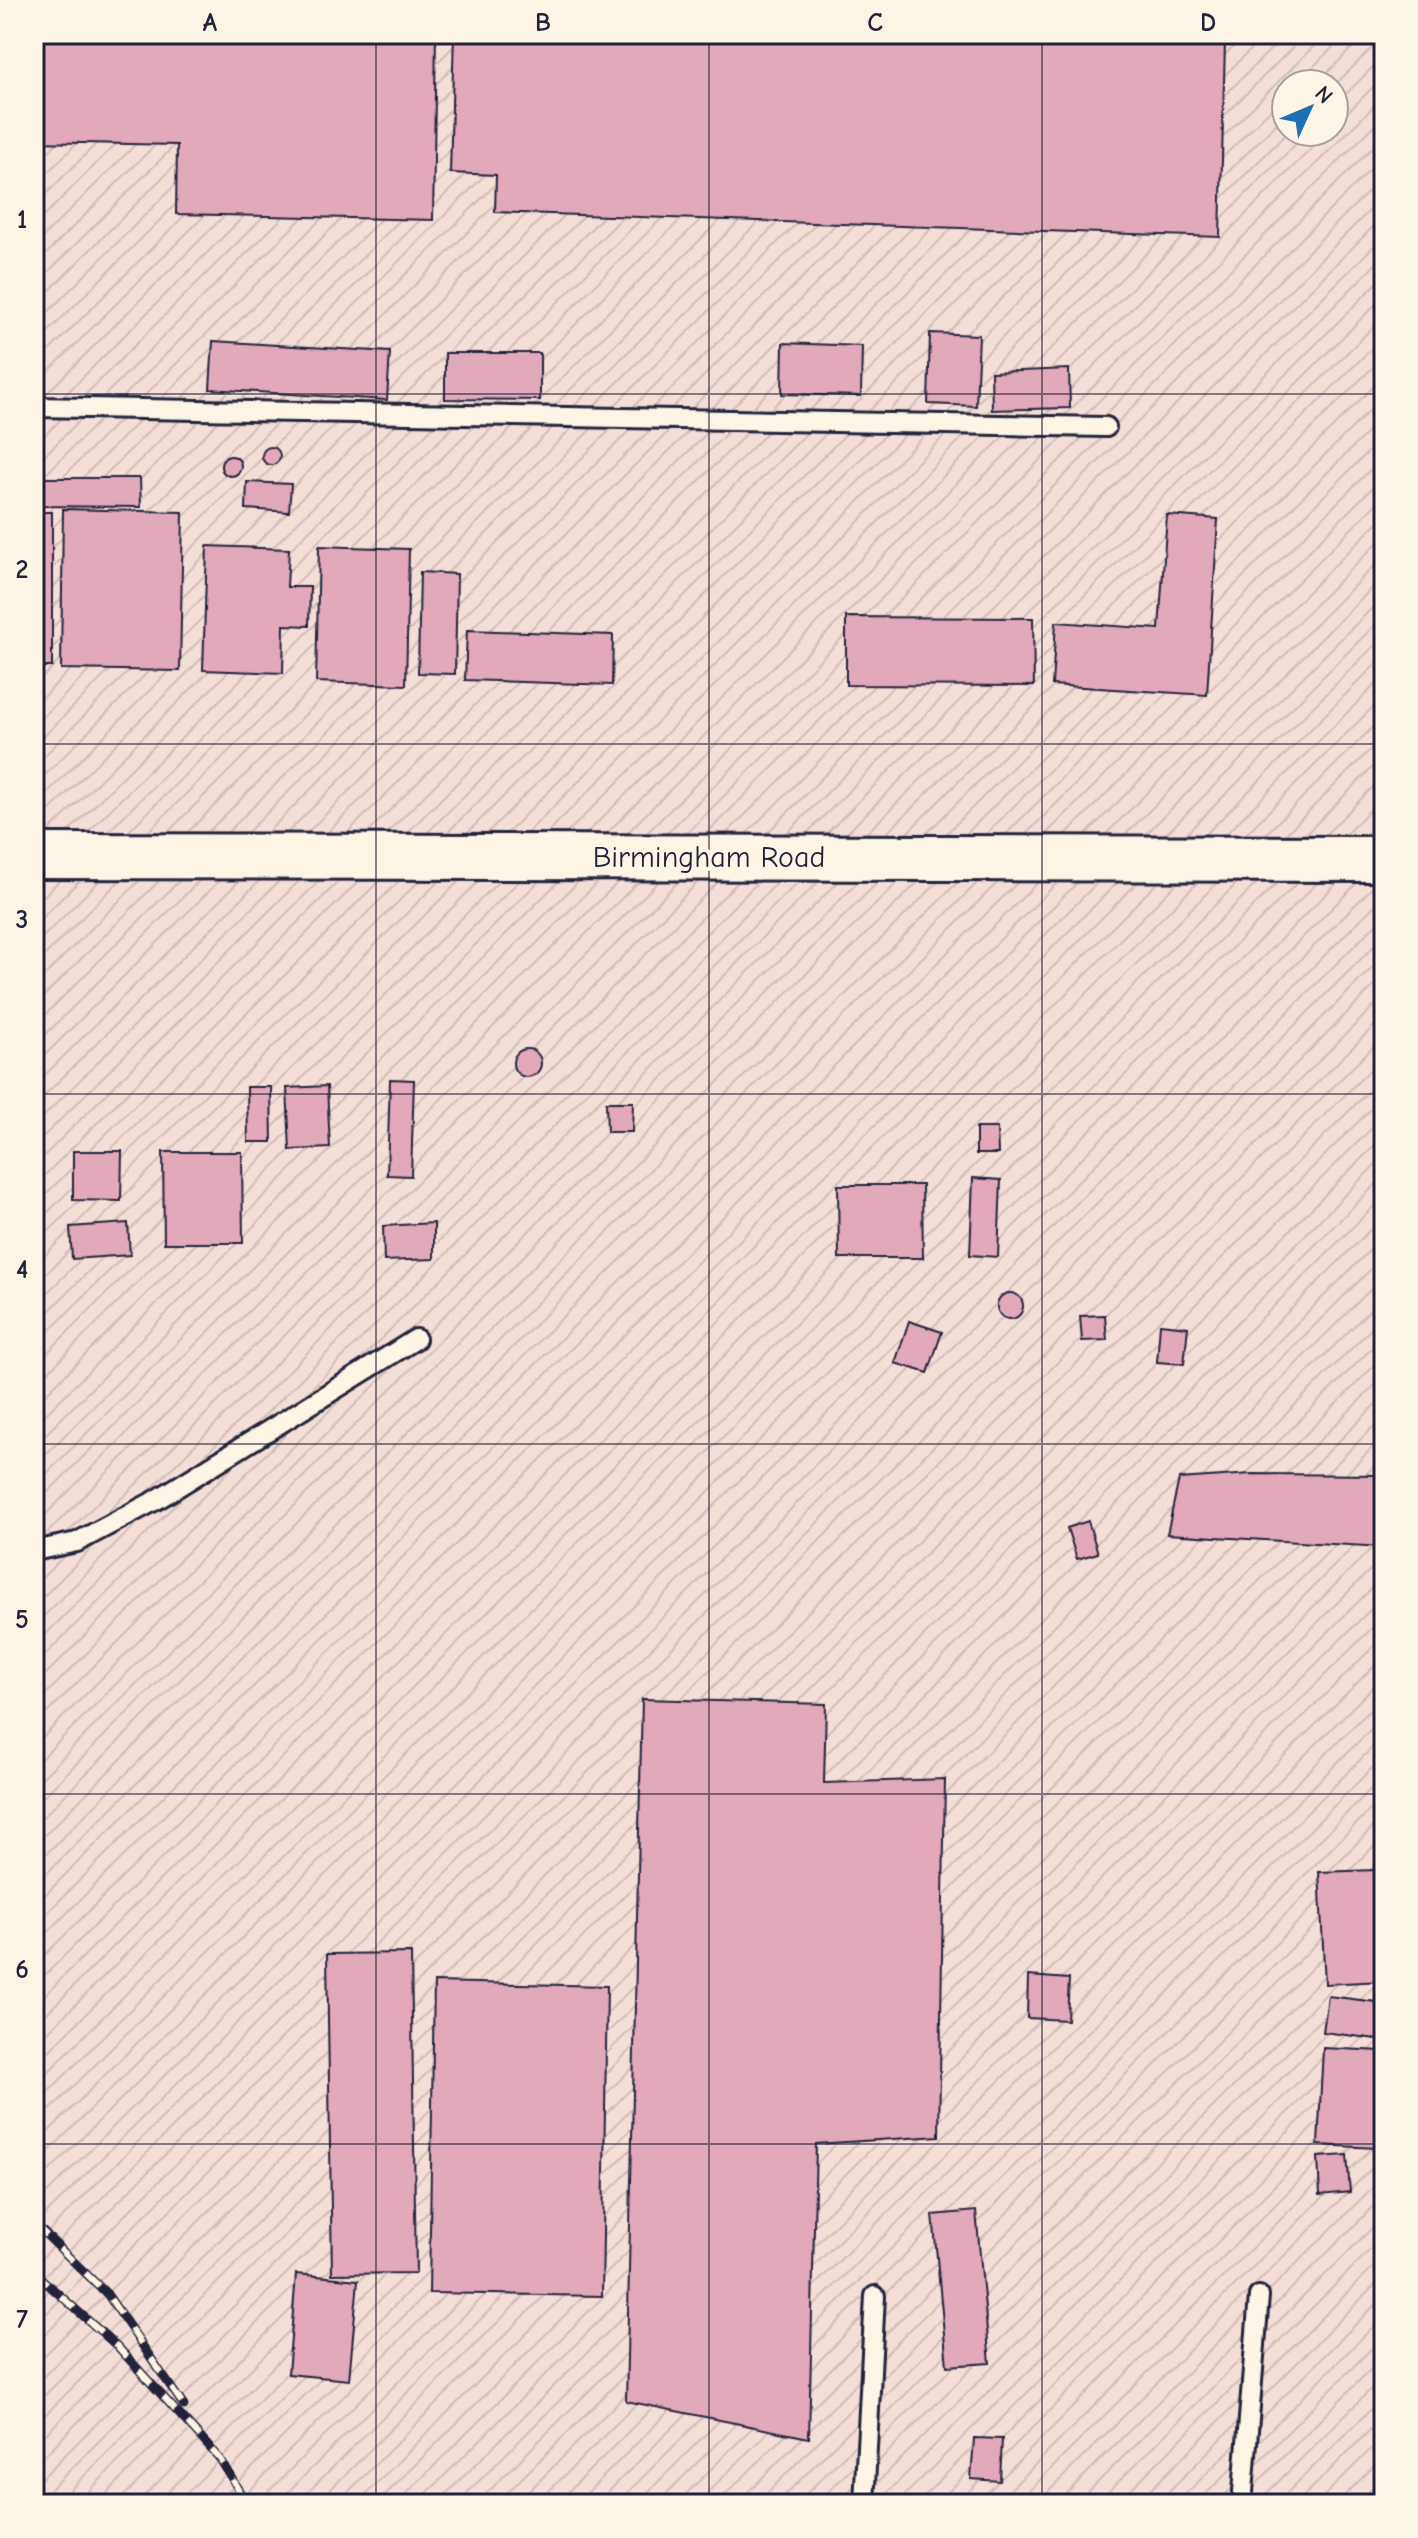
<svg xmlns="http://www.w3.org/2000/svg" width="1418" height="2538" font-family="'Comic Neue',sans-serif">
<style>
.industrial{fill:url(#industrial-furrows);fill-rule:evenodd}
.building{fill:#e2a9ba;stroke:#22223b;stroke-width:2}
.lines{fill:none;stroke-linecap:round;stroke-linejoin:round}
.lane-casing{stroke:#22223b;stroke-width:24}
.secondary-casing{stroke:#22223b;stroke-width:50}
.lane{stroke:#fcf5e5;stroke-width:18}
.secondary{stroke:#fcf5e5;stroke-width:44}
.rail-casing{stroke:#22223b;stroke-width:9}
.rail{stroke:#fcf5e5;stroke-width:6;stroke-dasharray:18;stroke-linecap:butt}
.grid{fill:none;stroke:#22223b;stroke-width:2;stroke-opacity:0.55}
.labels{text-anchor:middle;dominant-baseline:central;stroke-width:8;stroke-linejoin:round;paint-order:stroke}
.street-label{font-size:30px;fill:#22223b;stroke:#fcf5e5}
.neatline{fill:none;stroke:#22223b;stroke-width:3}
.grid-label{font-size:26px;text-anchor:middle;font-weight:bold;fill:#22223b}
</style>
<defs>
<pattern id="industrial-furrows" width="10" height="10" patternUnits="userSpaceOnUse" patternTransform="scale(2)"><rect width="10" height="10" fill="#f4ded8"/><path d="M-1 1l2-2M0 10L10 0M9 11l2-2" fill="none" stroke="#d1beba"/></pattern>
</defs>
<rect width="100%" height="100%" fill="#fcf5e5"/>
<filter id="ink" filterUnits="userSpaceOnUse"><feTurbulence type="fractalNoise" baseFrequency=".0125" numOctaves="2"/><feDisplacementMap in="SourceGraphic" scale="16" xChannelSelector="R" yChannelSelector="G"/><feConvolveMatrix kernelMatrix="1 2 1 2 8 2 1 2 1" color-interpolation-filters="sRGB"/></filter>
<g filter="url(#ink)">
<!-- industrial -->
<path class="industrial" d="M 34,34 L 1384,34 L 1384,2504 L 34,2504 ZM 1286,84 L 1334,84 L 1334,132 L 1286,132 Z"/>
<!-- building -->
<path class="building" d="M 34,34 L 436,34 L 433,220 L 176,214 L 177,145 L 34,142 Z
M 454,34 L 966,34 L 1225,43 L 1220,237 L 495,212 L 496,175 L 450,173 Z
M 930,333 L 979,335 L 976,406 L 928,404 Z
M 213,341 L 390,352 L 387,400 L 210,389 Z
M 783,343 L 862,346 L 861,396 L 782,394 Z
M 445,353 L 540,353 L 540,400 L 445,399 Z
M 1069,369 L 1070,408 L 992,410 L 991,372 Z
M262 456a9 9 0 1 1 18 0a9 9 0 1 1-18 0Z
M221 466a10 10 0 1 1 20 0a10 10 0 1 1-20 0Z
M 34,478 L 140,478 L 141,507 L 34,506 Z
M 247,482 L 291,484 L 289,512 L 246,509 Z
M 63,509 L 183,512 L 180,671 L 61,669 Z
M 34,512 L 52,512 L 52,667 L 34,667 Z
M 1167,515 L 1218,519 L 1207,695 L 1052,685 L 1056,622 L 1159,629 Z
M 207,546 L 289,549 L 287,587 L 310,587 L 309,626 L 284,625 L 283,673 L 203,670 Z
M 319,546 L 409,549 L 406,685 L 316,682 Z
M 420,572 L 457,574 L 455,674 L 418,673 Z
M 846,617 L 1033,618 L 1034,686 L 846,685 Z
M 467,630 L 613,635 L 612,685 L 465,680 Z
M513 1063a14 14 0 1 1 28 0a14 14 0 1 1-28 0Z
M 390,1079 L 414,1080 L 411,1176 L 387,1175 Z
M 327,1086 L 330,1148 L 290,1150 L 287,1088 Z
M 247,1087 L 271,1087 L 272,1142 L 248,1142 Z
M 606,1102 L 633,1102 L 632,1132 L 607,1132 Z
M 976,1128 L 997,1128 L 998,1154 L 976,1154 Z
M 73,1151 L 122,1151 L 121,1201 L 73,1200 Z
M 163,1152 L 242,1152 L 243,1243 L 164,1243 Z
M 973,1178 L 1001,1180 L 998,1257 L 970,1255 Z
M 838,1185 L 922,1185 L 923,1258 L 839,1258 Z
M 128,1223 L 130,1255 L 72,1259 L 70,1227 Z
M 434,1223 L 434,1259 L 384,1261 L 383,1226 Z
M997 1306a13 13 0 1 1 26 0a13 13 0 1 1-26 0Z
M 1105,1315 L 1107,1340 L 1082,1341 L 1080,1316 Z
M 909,1321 L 942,1332 L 928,1373 L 895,1363 Z
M 1160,1324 L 1188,1327 L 1184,1364 L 1157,1362 Z
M 1252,1474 L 1384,1475 L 1382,1547 L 1167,1534 L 1179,1479 Z
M 1088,1521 L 1098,1553 L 1077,1559 L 1067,1528 Z
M 642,1699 L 826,1704 L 824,1783 L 945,1779 L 939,2136 L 816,2144 L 809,2438 L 626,2401 Z
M 1377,1870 L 1384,1870 L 1384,1919 L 1378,1919 L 1382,1981 L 1325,1984 L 1319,1872 Z
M 411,1953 L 416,2273 L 332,2274 L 327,1954 Z
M 1028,1976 L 1069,1979 L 1067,2020 L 1027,2018 Z
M 434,1982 L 607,1986 L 602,2296 L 429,2293 Z
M 1328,1996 L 1384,2003 L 1384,2040 L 1323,2032 Z
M 1323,2048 L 1382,2051 L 1377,2148 L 1318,2145 Z
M 1347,2155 L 1350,2192 L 1320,2195 L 1318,2157 Z
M 976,2211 L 990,2363 L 947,2366 L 933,2215 Z
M 296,2274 L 358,2280 L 349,2380 L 288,2374 Z
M 974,2438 L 1002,2439 L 1000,2481 L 971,2479 Z"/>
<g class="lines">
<defs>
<path id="lane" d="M 34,407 L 1106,427
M 34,1551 L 77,1542 L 158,1499 L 416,1339
M 864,2504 L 875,2296
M 1242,2504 L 1259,2296"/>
<path id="secondary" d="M 34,856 L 1384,859"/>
</defs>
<!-- lane casing -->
<use href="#lane" class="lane-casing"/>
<!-- secondary casing -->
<use href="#secondary" class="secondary-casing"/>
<!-- lane -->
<use href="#lane" class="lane"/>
<!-- secondary -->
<use href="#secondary" class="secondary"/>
<defs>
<path id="rail" d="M 34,2223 L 107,2294 L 184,2406
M 34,2272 L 118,2347 L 220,2459 L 247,2504"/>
</defs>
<!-- rail casing -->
<use href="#rail" class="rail-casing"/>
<!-- rail -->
<use href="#rail" class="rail"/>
</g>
</g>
<!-- grid -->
<path class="grid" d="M 376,34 L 376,2504M 709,34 L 709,2504M 1042,34 L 1042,2504M 34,394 L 1384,394M 34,744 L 1384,744M 34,1094 L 1384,1094M 34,1444 L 1384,1444M 34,1794 L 1384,1794M 34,2144 L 1384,2144"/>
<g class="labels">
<!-- street labels -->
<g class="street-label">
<text x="709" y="857">Birmingham Road</text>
</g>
</g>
<!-- margin -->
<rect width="1418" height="2538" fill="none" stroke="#fcf5e5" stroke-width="88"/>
<!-- north arrow -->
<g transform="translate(1310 108) rotate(46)"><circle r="38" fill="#fcf5e5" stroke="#a5a1a1" stroke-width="2"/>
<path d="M0-6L14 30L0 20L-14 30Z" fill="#1f6fb2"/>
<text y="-12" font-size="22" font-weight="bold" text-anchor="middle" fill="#22223b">N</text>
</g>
<rect x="44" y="44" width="1330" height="2450" class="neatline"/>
<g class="grid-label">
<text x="210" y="31">A</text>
<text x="543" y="31">B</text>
<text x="875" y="31">C</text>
<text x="1208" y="31">D</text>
<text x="22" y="228">1</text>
<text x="22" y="578">2</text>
<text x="22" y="928">3</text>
<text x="22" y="1278">4</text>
<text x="22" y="1628">5</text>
<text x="22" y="1978">6</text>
<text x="22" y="2328">7</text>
</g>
</svg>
